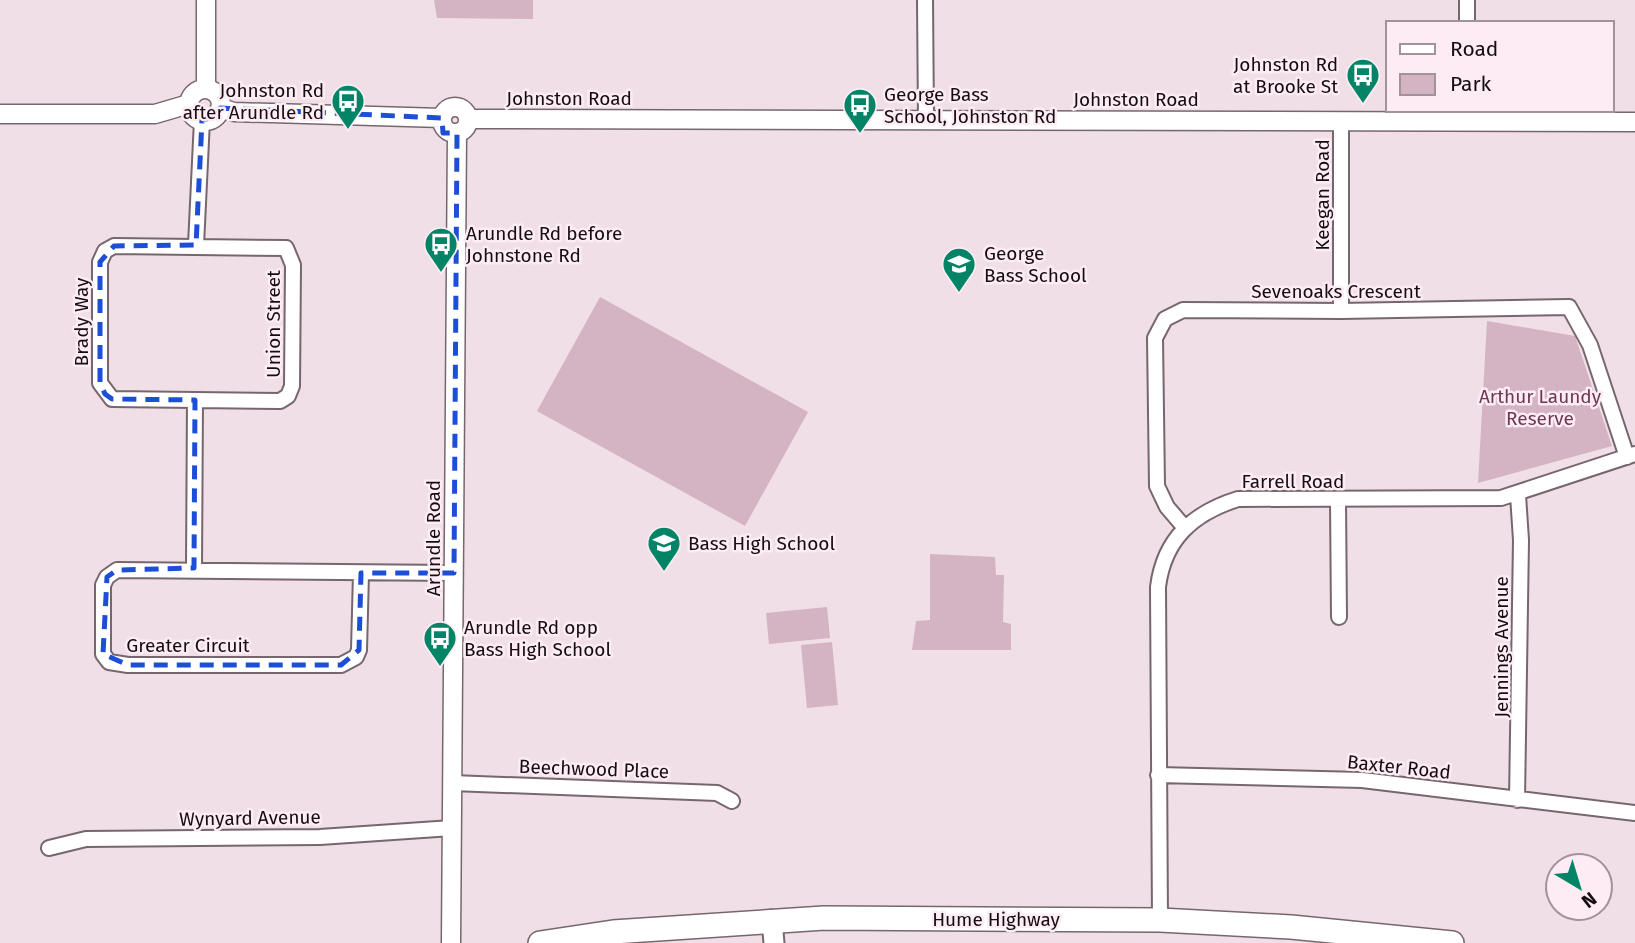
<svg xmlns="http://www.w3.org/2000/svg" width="1635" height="943" font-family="'Fira Sans',sans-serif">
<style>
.green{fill:#d4b3c2}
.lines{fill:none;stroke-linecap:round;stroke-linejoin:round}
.minor-casing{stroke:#76676e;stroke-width:18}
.tertiary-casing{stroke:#76676e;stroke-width:21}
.secondary-casing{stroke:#76676e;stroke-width:23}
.trunk-casing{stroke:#76676e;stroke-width:26}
.minor{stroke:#fff;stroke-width:14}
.tertiary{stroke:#fff;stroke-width:18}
.secondary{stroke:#fff;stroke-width:19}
.trunk{stroke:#fff;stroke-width:23}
.marked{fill:none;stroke:#1d4ed8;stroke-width:5;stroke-dasharray:14 9;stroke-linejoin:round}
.labels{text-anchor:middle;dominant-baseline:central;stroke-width:5;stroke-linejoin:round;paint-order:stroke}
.poi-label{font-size:19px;fill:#140e11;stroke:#feecf4;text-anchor:start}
.street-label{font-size:19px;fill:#140e11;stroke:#feecf4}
.park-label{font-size:19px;fill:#6d3853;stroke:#feecf4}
</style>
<rect width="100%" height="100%" fill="#f0dfe6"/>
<!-- green -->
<path class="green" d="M 434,0 L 533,0 L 533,19 L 437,18 Z
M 600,297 L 808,412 L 745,526 L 537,411 Z
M 1487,321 L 1575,336 L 1612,446 L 1478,483 Z
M 930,554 L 995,557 L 996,575 L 1004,575 L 1003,622 L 1011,624 L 1011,650 L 912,650 L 916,621 L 930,620 Z
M 827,607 L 830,638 L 769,644 L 766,613 Z
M 832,642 L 838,705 L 807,708 L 801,645 Z"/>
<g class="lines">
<defs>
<path id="minor" d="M 925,0 L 926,120
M 1467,23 L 1467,0
M 196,245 L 202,120
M 1341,311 L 1341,120
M 1338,500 L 1339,617
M 1185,528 L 1167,507 L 1157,486 L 1155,338 L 1165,319 L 1183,310 L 1341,311 L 1569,307 L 1590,345 L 1627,457
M 194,568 L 195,400 L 280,401 L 288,396 L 292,386 L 293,265 L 286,248 L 114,246 L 105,251 L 100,262 L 100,383 L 112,399 L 195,400
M 361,573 L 359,650 L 356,657 L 341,665 L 128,665 L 109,662 L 103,654 L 103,585 L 107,577 L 117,570 L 454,573
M 1158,775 L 1362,780 L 1635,813
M 452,783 L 717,793 L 732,801
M 1517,800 L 1521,540 L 1518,495
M 49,848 L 86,839 L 320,837 L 452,828
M 1160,920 L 1158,587 C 1164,539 1193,513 1238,499 L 1501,498 L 1635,454"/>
<path id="tertiary" d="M 206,89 L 206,0
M189 105a16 16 0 1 1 32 0a16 16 0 1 1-32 0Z
M442 120a13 13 0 1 1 26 0a13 13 0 1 1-26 0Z
M 220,108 L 234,112 L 442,118
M 0,114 L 155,114 L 189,104
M 469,119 L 1635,122
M 451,943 L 457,133"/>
<path id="secondary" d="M 772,920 L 774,943"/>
<path id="trunk" d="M 540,943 L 613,932 L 824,918 L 1160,920 L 1291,927 L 1452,943"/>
</defs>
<!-- minor casing -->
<use href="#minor" class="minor-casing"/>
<!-- tertiary casing -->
<use href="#tertiary" class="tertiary-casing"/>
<!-- secondary casing -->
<use href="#secondary" class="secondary-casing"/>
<!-- trunk casing -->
<use href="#trunk" class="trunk-casing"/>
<!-- minor -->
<use href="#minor" class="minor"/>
<!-- tertiary -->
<use href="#tertiary" class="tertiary"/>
<!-- secondary -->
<use href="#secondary" class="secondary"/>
<!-- trunk -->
<use href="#trunk" class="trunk"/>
</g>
<!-- marked area -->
<path class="marked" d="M 220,108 L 442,118 L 443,133 L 457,133 L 454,573 L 361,573 L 359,650 L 341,665 L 128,665 L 103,654 L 107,577 L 117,570 L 194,568 L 195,400 L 112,399 L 105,394 L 100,383 L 100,262 L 114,246 L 196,245 L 202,120 L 217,116 Z"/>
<!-- icons -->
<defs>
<symbol id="bus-pin" viewBox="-11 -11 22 30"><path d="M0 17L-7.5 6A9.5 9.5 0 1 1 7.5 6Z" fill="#038466" stroke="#feecf4"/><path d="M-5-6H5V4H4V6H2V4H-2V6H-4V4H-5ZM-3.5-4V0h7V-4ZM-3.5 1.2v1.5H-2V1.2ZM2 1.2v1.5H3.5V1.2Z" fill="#fff"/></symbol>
<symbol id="school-pin" viewBox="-11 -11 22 30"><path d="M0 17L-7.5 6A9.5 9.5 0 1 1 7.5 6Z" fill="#038466" stroke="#feecf4"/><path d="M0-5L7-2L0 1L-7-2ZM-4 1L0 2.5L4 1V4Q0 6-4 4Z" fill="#fff"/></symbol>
</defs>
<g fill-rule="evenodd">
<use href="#bus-pin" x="1344" y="56" width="38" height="52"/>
<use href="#bus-pin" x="329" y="82" width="38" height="52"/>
<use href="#bus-pin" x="841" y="86" width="38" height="52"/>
<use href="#bus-pin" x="422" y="225" width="38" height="52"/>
<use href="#school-pin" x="940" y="245" width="38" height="52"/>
<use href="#school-pin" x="645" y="524" width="38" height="52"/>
<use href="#bus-pin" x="421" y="619" width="38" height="52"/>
</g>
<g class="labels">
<!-- poi labels -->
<g class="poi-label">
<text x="1338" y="64" text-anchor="end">Johnston Rd<tspan x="1338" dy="22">at Brooke St</tspan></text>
<text x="324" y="90" text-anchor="end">Johnston Rd<tspan x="324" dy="22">after Arundle Rd</tspan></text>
<text x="884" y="94">George Bass<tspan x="884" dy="22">School, Johnston Rd</tspan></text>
<text x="466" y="233">Arundle Rd before<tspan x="466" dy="22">Johnstone Rd</tspan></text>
<text x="984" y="253">George<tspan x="984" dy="22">Bass School</tspan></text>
<text x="688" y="543">Bass High School</text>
<text x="464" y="627">Arundle Rd opp<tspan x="464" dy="22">Bass High School</tspan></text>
</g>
<!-- street labels -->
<g class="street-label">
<text x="569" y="98">Johnston Road</text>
<text x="1136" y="99">Johnston Road</text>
<text transform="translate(1322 195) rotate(-90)">Keegan Road</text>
<text x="1336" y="291">Sevenoaks Crescent</text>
<text transform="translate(81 322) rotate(-90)">Brady Way</text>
<text transform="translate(273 324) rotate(-90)">Union Street</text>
<text x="1293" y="481">Farrell Road</text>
<text transform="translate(433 538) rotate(-90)">Arundle Road</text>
<text x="188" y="645">Greater Circuit</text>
<text transform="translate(1501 647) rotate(-90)">Jennings Avenue</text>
<text transform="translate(1399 767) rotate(6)">Baxter Road</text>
<text transform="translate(594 769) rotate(2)">Beechwood Place</text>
<text transform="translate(250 818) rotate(-1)">Wynyard Avenue</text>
<text x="996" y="919">Hume Highway</text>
</g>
<!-- park labels -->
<g class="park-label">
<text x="1540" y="396">Arthur Laundy<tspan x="1540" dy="22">Reserve</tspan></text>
</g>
</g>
<!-- legend -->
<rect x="1386" y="21" width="228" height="91" fill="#feecf4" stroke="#a09399" stroke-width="2"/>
<rect x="1400" y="44" width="35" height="10" fill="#ffffff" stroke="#a09399" stroke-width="2"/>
<text x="1450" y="56" font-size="21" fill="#140e11">Road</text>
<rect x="1400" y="74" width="35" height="21" fill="#d4b3c2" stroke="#a09399" stroke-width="2"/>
<text x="1450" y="91" font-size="21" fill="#140e11">Park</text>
<!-- north arrow -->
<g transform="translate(1579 887) rotate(142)"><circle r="33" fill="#feecf4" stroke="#a09399" stroke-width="2"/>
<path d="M0-5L12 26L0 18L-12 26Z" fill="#038466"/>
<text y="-10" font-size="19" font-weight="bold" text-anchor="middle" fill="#140e11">N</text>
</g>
</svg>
